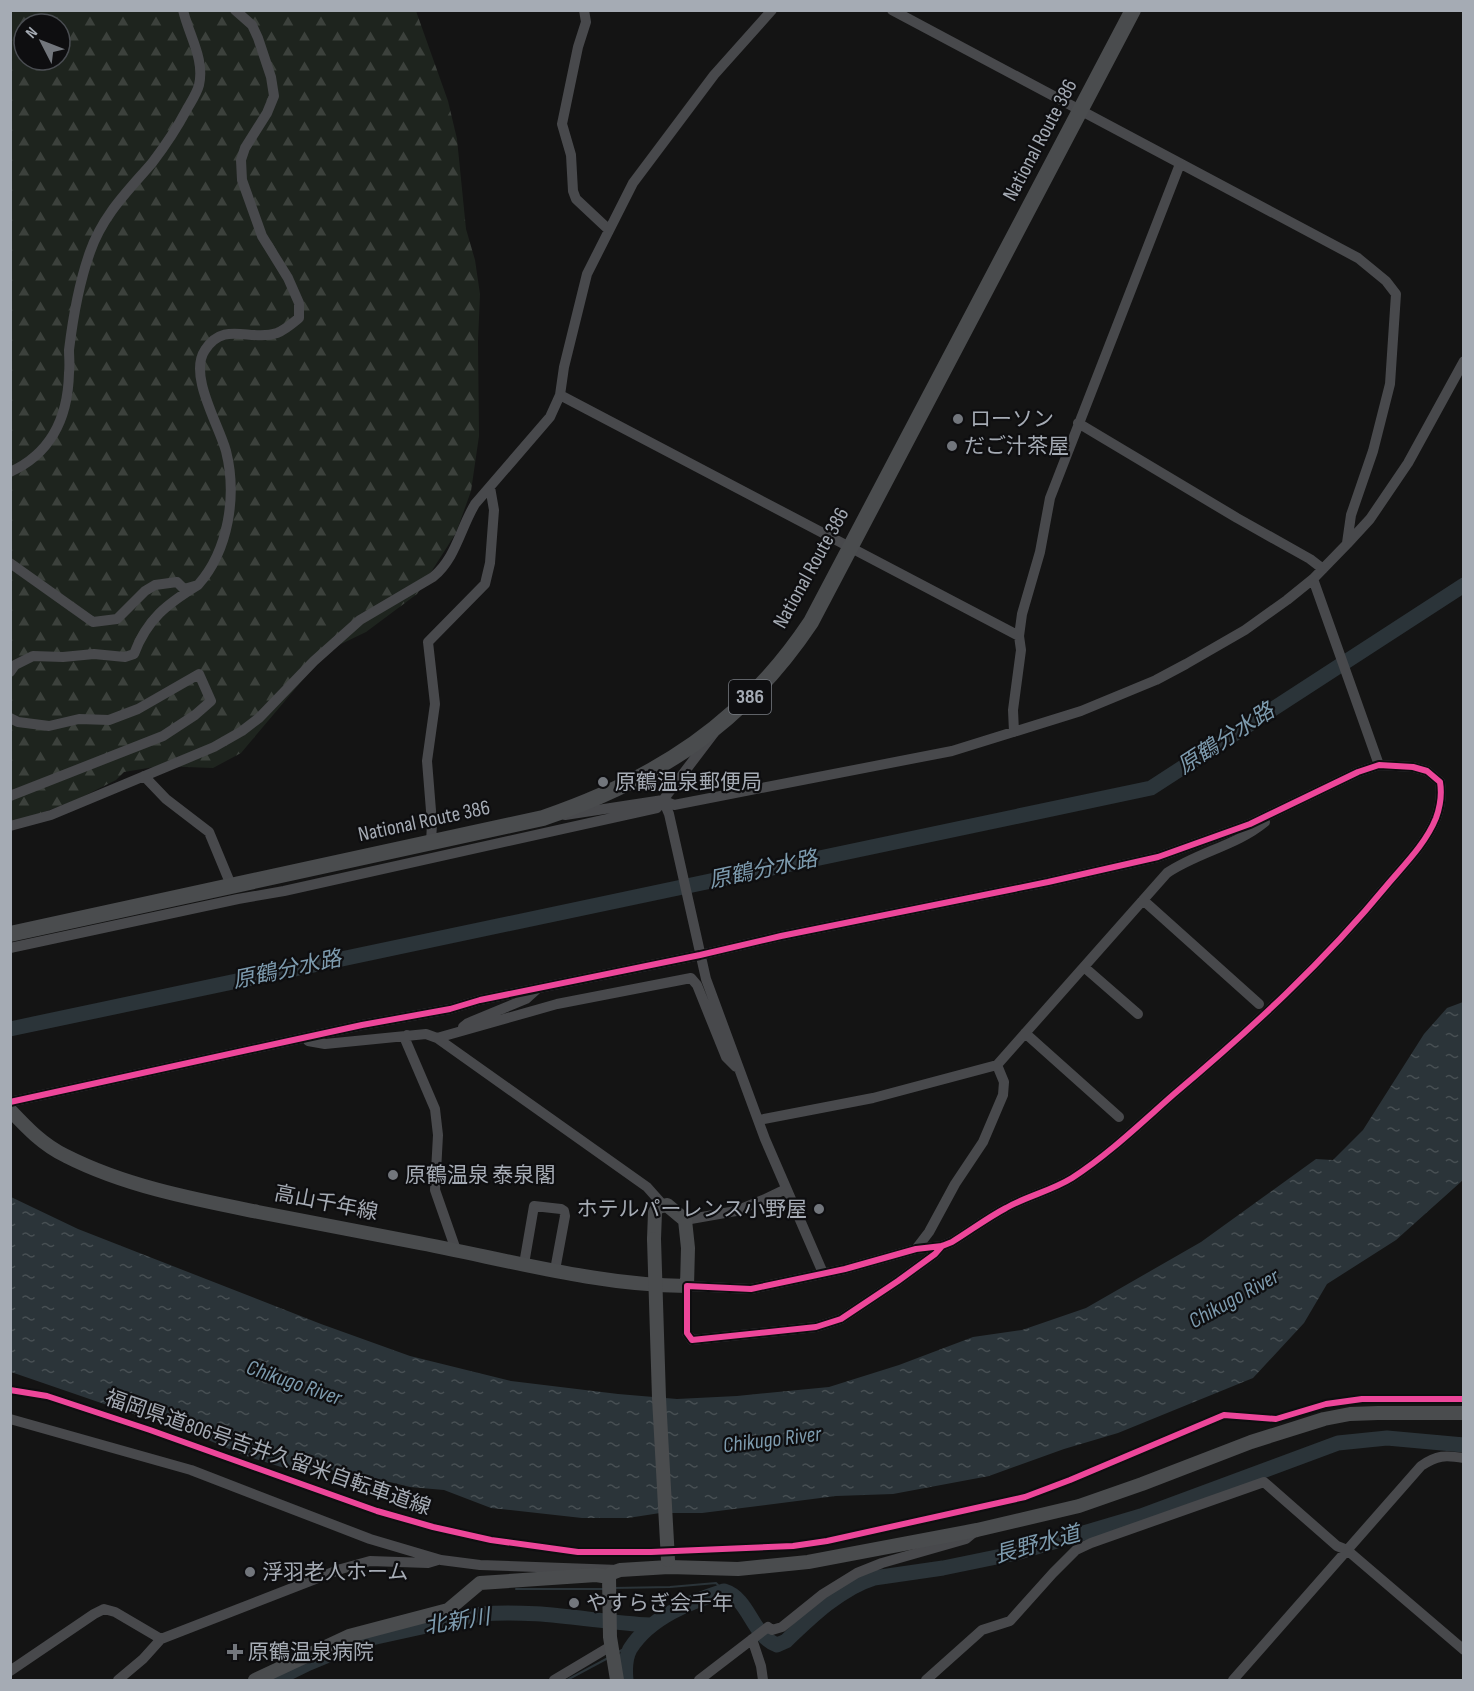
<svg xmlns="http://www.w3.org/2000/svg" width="1474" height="1691" font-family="'Sofia Sans Condensed','Noto Sans JP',sans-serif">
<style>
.forest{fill:url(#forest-firs);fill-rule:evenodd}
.water{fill:url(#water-ripples)}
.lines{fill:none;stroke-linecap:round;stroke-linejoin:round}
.stream{stroke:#2b3439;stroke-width:2}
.river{stroke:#2b3439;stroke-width:15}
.minor{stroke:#48494c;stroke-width:10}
.major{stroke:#4a4c4e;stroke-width:14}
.highway{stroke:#4a4c4e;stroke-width:16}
.major-bridge{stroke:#4a4c4e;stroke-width:14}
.cycleway-casing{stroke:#0e0e10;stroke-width:10}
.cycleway{stroke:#ed469a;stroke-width:6}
.poi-dot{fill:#72767c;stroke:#0e0e10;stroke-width:2}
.labels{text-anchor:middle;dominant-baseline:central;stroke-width:4.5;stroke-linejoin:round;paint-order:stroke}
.shield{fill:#0e0e10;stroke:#787c83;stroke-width:1.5}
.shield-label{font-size:20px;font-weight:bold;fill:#a5abb4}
.street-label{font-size:21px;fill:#a5abb4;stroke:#0e0e10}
.poi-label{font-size:21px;fill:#a5abb4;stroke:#0e0e10;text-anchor:start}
.water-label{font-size:22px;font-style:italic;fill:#7d9bae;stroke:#0e0e10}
</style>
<defs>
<pattern id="forest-firs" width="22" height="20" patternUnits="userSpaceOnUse" patternTransform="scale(1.5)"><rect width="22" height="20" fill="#1e241e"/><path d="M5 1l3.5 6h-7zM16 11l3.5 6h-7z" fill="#3c413c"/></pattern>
<pattern id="water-ripples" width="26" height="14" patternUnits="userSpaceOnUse" patternTransform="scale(1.5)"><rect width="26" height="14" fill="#2b3439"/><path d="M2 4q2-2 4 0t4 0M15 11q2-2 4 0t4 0" fill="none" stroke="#474f53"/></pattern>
</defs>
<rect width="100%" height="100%" fill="#141414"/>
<!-- forest -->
<path class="forest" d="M 11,11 L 416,11 L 448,101 L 457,139 L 466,229 L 475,260 L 480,294 L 478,341 L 479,436 L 471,491 L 456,533 L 417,594 L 366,632 L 339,645 L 317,663 L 241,753 L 213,768 L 160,766 L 124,772 L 116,780 L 74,801 L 11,824 ZM 24,24 L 60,24 L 60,60 L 24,60 Z"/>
<!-- water -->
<path class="water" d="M 1463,1002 L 1463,1180 L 1396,1240 L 1327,1284 L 1304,1323 L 1253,1378 L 1118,1433 L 1064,1449 L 989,1476 L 893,1494 L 836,1496 L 702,1513 L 660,1513 L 628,1518 L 582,1518 L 491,1508 L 444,1490 L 410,1487 L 361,1475 L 324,1470 L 294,1471 L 243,1455 L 206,1439 L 11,1372 L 11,1197 L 78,1229 L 321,1324 L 410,1356 L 511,1381 L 618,1394 L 677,1399 L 737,1396 L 829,1387 L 899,1365 L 973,1337 L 1022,1330 L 1086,1308 L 1201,1242 L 1316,1159 L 1333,1160 L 1363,1130 L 1424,1034 L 1447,1008 Z"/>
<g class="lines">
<!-- stream -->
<path class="stream" d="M 613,1588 L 670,1587 L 716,1583 L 724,1591
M 516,1589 L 605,1589
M 618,1652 L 624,1649 L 630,1649
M 567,1680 L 608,1658"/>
<!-- river -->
<path class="river" d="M 10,1029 L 1151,788 L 1464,585
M 274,1680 L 309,1663 L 367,1639 L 481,1614 C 537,1609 595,1622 650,1625
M 626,1680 C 625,1670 625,1658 630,1649 C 650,1617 690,1602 724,1591 C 750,1599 751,1635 777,1645 L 786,1641 C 811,1617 841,1588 874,1578 L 943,1568 L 1016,1553 L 1053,1542 L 1141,1516 L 1338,1443 L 1387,1438 L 1464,1445"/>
<!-- minor -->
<path class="minor" d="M 584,10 L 586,22 L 578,47 L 562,124 L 571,155 L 573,191 L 576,199 L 608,229
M 892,10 L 1358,258 L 1386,281 L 1396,294 L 1390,384 L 1373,451 L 1351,515 L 1347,543
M 560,395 L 1019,636
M 1078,423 L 1237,518 L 1310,559 L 1323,569
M 10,472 C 52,453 68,416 69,373 C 70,365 69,357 69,350 C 73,317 79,283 90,252 C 103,215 127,192 152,163 C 165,146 177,128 187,109 C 191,102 197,93 199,85 C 205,59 189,36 183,10
M 10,563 L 93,622 L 117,619 L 145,591 L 155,585 L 177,582 L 184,589 L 198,585 C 167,604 147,619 134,654 L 125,657 L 94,654 L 63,657 L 33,656 L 15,665 L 10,672
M 1313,579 L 1379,765
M 198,585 C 229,550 237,495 226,451 C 219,425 188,375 205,350 C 224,320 250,342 277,333 C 285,330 293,323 299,318 L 299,303 L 288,278 L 262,236 L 242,180 L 241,160 L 245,148 L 267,113 L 274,96 L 271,77 L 258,38 L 252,25 L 235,10
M 10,718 L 18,722 L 49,726 L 79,719 L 109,720 L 138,709 L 199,674 L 211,701 L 195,715 L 163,736 L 10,796
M 1014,732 L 1013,710 L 1021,650 L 1019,636 L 1022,614 L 1040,552 L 1050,498 L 1180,164
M 144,776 L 166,799 L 209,832 L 231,885
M 663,800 L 669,814 L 706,979 L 765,1139 L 823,1273
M 565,815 L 663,800 L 674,805 L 952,751 L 1081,711 L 1156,680 L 1186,664 L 1245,630 L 1287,600 L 1313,579 L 1347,544 L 1370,519 L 1408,463 L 1464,361
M 10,826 L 51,815 L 214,747 L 242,731 L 259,718 L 314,661 L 360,620 L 433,577 C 456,558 460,529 475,504 L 550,417 L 560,395 L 564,367 L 587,274 L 633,183 L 714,75 L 772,10
M 431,843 L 432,823 L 427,761 L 435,704 L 428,642 L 485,584 L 490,563 L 494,510 L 490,487
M 1143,900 L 1259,1004
M 10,948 L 238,899 L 284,891 L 657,808 L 714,733
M 1084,967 L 1138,1014
M 463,1027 L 468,1023 L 526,999 L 537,989
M 1025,1033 L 1119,1117
M 407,1035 L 405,1039 L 435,1109 L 438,1135 L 435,1190 L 456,1250
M 437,1038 L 557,1004 L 691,978 L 697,985 L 726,1057 L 736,1067
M 308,1041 L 325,1044 L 426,1034 L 437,1038 L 647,1187 L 663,1205
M 10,1102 L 362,1025 L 450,1009 L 480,1000 L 700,955 L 781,936 L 1048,882 L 1158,857 L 1250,824 L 1358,772 L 1379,765 L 1413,767 L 1427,771 L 1440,782 C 1442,794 1440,807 1436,818 C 1426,843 1405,864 1388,884 C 1324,962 1251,1029 1174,1094 C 1141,1123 1109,1154 1072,1178 C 1051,1191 1027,1196 1006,1208 C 987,1218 970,1231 952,1242 L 942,1246 L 916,1249 L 845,1269 L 751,1289 L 687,1286 L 687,1333 L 692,1340 L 816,1327 L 841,1319 L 898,1281 L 935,1254 L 942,1246
M 759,1120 L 873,1098 L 997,1065 L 1167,873 C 1198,852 1236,846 1265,822
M 685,1220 L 736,1211 L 763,1200 L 786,1189
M 916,1249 L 929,1232 L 955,1184 L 983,1142 L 1003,1095 L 1004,1082 L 997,1065
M 524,1264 L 534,1206 L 561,1209 L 564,1211 L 565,1216 L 555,1270
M 10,1419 L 191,1470 L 370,1539 L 441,1560 L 480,1565 L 619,1570
M 752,1639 L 761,1666 L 763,1680
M 10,1671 L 94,1614 L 104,1609 L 115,1612 L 161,1639
M 118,1680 L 143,1659 L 161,1639 L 341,1569 L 370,1561 L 428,1563 L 438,1560
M 554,1680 L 611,1646
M 699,1680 L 768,1627 L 772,1630 L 782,1627 L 823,1594 L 857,1573 L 882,1563 L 966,1539 L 977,1530
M 926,1680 L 982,1630 L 1010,1621 L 1053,1573 L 1076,1550 L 1091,1543 L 1264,1482 L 1337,1546 L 1347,1550 L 1464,1650
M 1233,1680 L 1421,1466 C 1437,1455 1445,1455 1464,1458"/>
<!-- major -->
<path class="major" d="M 10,1110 C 27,1128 43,1145 66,1156 C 125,1186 193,1199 258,1212 C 310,1222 362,1232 414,1242 C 505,1259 595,1285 687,1286 L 688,1248 L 685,1220 L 667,1205 L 658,1207 L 655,1212 L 654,1239
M 609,1577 L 612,1573 L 620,1570 L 669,1567 L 738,1569 L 808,1562 L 977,1530 L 1079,1506 L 1142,1484 L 1251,1442 L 1324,1419 L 1350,1414 L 1378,1413 L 1464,1413
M 609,1577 L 610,1637 L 617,1680
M 255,1680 L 349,1636 L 448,1610 L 480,1583 L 596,1575 L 609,1577"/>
<!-- highway -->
<path class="highway" d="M 10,934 L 543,818 C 657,779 743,724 811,622 L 1133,10"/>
<!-- major-bridge -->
<path class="major-bridge" d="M 654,1239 L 659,1398 L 668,1560"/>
<defs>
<path id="cycleway" d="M 10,1102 L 362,1025 L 450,1009 L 480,1000 L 700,955 L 781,936 L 1048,882 L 1158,857 L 1250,824 L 1358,772 L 1379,765 L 1413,767 L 1427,771 L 1440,782 C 1442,794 1440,807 1436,818 C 1426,843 1405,864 1388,884 C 1324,962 1251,1029 1174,1094 C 1141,1123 1109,1154 1072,1178 C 1051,1191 1027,1196 1006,1208 C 987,1218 970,1231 952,1242 L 942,1246 L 916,1249 L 845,1269 L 751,1289 L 687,1286 L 687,1333 L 692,1340 L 816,1327 L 841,1319 L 898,1281 L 935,1254 L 942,1246
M 10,1390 L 47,1396 L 150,1430 L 377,1511 L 433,1527 L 491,1540 L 578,1552 L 651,1552 L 793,1546 L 827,1541 L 1025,1497 L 1070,1480 L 1224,1415 L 1276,1419 L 1326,1404 L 1362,1399 L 1464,1399"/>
</defs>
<!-- cycleway casing -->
<use href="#cycleway" class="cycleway-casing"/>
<!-- cycleway -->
<use href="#cycleway" class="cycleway"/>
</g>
<!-- markers -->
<g class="poi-dot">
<circle cx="958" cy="419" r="6"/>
<circle cx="952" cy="446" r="6"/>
<circle cx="603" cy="782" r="6"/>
<circle cx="393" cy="1175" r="6"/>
<circle cx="819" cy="1209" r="6"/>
<circle cx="250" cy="1572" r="6"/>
<circle cx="574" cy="1603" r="6"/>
<path d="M232 1643h6v6h6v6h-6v6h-6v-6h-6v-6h6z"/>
</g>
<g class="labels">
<!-- shield labels -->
<rect class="shield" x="729" y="680" width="42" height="34" rx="4.5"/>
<g class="shield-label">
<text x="750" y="697">386</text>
</g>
<!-- street labels -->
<g class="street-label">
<text transform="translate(1040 140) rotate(-62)">National Route 386</text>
<text transform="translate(811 568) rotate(-61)">National Route 386</text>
<text transform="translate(424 821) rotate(-12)">National Route 386</text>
<text transform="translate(326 1203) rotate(11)">高山千年線</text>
<text transform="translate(268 1453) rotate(19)">福岡県道806号吉井久留米自転車道線</text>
</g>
<!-- poi labels -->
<g class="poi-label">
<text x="970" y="419">ローソン</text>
<text x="964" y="446">だご汁茶屋</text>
<text x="615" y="782">原鶴温泉郵便局</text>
<text x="405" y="1175">原鶴温泉 泰泉閣</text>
<text x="807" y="1209" text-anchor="end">ホテルパーレンス小野屋</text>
<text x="262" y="1572">浮羽老人ホーム</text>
<text x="586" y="1603">やすらぎ会千年</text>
<text x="248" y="1652">原鶴温泉病院</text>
</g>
<!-- water labels -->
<g class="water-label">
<text transform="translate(1226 739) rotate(-33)">原鶴分水路</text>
<text transform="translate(763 870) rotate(-12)">原鶴分水路</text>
<text transform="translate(287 970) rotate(-12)">原鶴分水路</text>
<text transform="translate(1234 1299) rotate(-29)">Chikugo River</text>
<text transform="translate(294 1383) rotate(19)">Chikugo River</text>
<text transform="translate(772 1440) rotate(-7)">Chikugo River</text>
<text transform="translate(1037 1545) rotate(-15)">長野水道</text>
<text transform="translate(457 1622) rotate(-9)">北新川</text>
</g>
</g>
<!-- border -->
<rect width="1474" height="1691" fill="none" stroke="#a5abb4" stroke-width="24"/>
<!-- north arrow -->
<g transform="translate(42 42) rotate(312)"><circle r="28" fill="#0e0e10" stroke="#4a4d52" stroke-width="1.5"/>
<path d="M0-4.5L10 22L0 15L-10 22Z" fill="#72767c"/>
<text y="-9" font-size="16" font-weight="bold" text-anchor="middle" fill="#a5abb4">N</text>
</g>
</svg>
